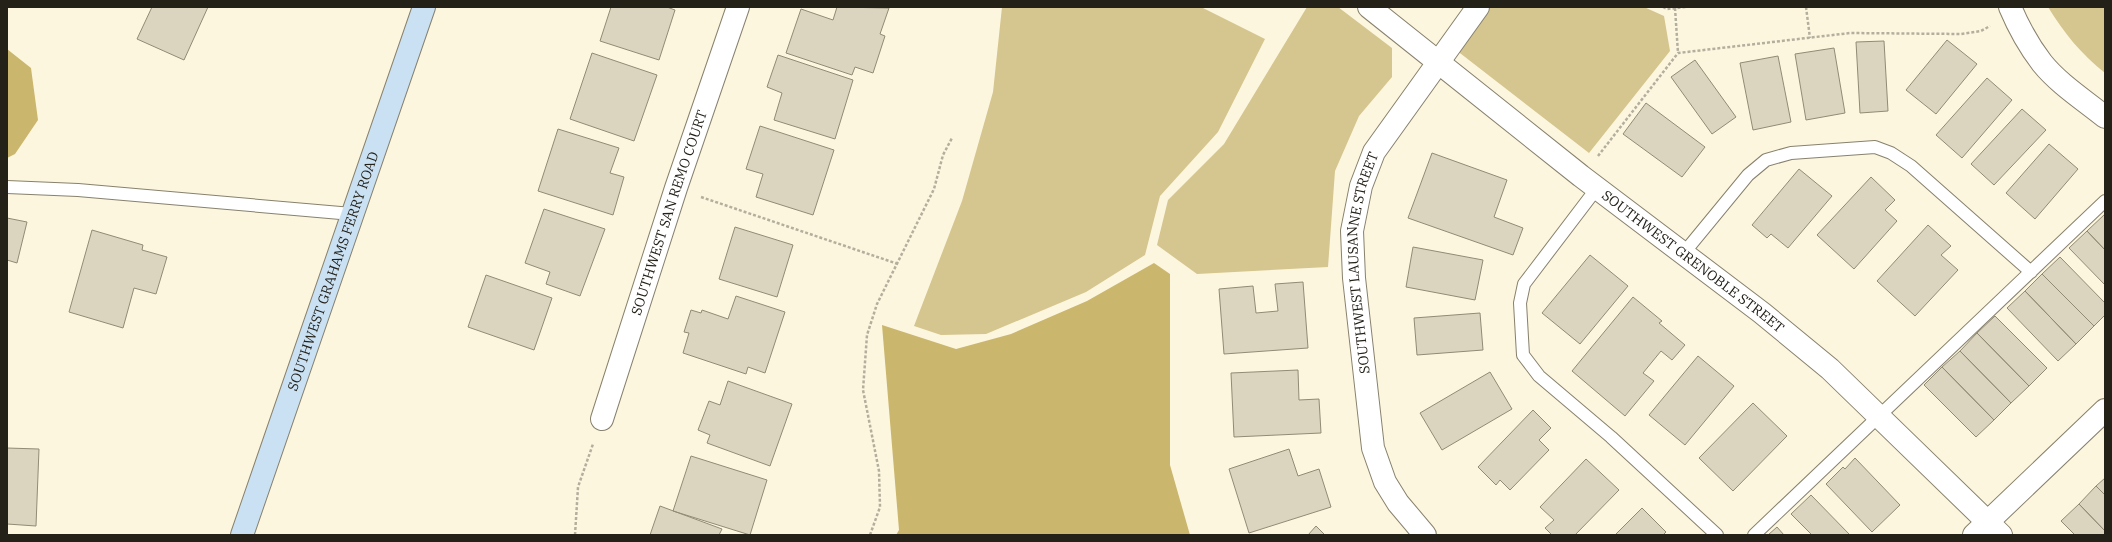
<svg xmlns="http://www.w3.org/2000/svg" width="2112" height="542" font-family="'IBM Plex Serif',serif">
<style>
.green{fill:#d5c58e}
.forest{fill:#cbb66e}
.building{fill:#dbd4be;stroke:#918b76}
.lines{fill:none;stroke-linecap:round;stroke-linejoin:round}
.service-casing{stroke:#87816d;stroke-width:14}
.minor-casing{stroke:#87816d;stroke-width:24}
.secondary-casing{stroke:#87816d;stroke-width:24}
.path{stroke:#b4af9d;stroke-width:2.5;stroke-dasharray:3 2;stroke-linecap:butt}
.service{stroke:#fff;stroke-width:12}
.minor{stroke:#fff;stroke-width:22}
.secondary{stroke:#c9e1f3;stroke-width:22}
.labels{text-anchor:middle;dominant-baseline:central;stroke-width:3;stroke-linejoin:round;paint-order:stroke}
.street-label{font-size:14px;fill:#242119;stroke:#fff}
</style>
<rect width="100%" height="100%" fill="#fcf6df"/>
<!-- green -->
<path class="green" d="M 1002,7 L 1201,7 L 1265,39 L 1218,132 L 1160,196 L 1145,255 L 1086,292 L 986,334 L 941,335 L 914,326 L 962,201 L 993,92 Z
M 1307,7 L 1338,7 L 1392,48 L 1392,77 L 1359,116 L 1335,171 L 1328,267 L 1197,274 L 1157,245 L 1168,200 L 1224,144 Z
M 1485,7 L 1644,7 L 1664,16 L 1670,51 L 1589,153 L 1456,50 Z
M 2048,7 L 2105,7 L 2105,73 C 2081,54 2064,33 2048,7 Z"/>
<!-- forest -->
<path class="forest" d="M 7,49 L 31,68 L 38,120 L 15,154 L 7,158 Z
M 1154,263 L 1170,274 L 1170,465 L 1190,535 L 896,535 L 899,530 L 882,325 L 956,349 L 1011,334 L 1087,301 Z"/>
<!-- building -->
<path class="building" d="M 152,7 L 208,7 L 184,60 L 137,39 Z
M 611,7 L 667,7 L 675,10 L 659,60 L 600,41 Z
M 837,7 L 889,8 L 880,34 L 885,36 L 873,73 L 855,67 L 852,75 L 786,53 L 801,9 L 833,20 Z
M 1947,40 L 1977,64 L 1936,114 L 1906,90 Z
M 1884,41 L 1888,111 L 1860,113 L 1856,42 Z
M 1834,48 L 1845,113 L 1806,120 L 1795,54 Z
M 592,53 L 657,75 L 634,141 L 570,119 Z
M 778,55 L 853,80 L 835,139 L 774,120 L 782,93 L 767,87 Z
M 1778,56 L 1791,122 L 1753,130 L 1740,63 Z
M 1695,60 L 1736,117 L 1712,134 L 1671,77 Z
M 1987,78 L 2012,100 L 1962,158 L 1936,135 Z
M 1646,103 L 1705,147 L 1682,177 L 1623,134 Z
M 2022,109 L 2046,130 L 1994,185 L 1971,164 Z
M 760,126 L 834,150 L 813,215 L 756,197 L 763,174 L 746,169 Z
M 558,129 L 619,148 L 610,173 L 624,177 L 613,215 L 538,191 Z
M 2049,144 L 2078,169 L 2035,219 L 2006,193 Z
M 1432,153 L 1507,180 L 1494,217 L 1523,228 L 1513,255 L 1408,218 Z
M 1799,169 L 1832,196 L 1788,248 L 1771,234 L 1767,238 L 1752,225 Z
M 1871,177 L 1895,200 L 1885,210 L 1897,221 L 1854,269 L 1817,235 Z
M 544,209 L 605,229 L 580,296 L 546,284 L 550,272 L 525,263 Z
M 2105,214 L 2105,250 L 2087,231 Z
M 7,218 L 27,222 L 17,263 L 7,260 Z
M 1928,225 L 1951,246 L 1941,255 L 1958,270 L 1915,316 L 1877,281 Z
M 735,227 L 793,245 L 777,297 L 719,279 Z
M 92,230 L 143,245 L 142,250 L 167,257 L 156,294 L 134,288 L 123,328 L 69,312 Z
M 2087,231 L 2105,250 L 2105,285 L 2069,248 Z
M 1413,247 L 1483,260 L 1475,300 L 1406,287 Z
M 1590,255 L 1628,286 L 1580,344 L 1542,313 Z
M 2060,257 L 2105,303 L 2105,315 L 2094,326 L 2042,274 Z
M 2042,274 L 2094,326 L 2076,344 L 2025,291 Z
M 486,275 L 552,298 L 534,350 L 468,327 Z
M 1303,282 L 1308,348 L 1224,354 L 1219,289 L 1253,286 L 1256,313 L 1278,311 L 1275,284 Z
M 2025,291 L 2076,344 L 2058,361 L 2007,308 Z
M 736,296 L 785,312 L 765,373 L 748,367 L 746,374 L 683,353 L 689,333 L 684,332 L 691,310 L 701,313 L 702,310 L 728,319 Z
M 1633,297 L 1662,321 L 1659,323 L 1685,345 L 1672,360 L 1661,351 L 1643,373 L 1654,381 L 1625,416 L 1572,371 Z
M 1480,313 L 1483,350 L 1417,355 L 1414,318 Z
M 1995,316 L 2047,368 L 2029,386 L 1977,333 Z
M 1977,333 L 2029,386 L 2011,403 L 1960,351 Z
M 1960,351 L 2011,403 L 1994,420 L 1942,367 Z
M 1698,356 L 1734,386 L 1685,445 L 1649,415 Z
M 1942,367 L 1994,420 L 1976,437 L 1924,385 Z
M 1298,370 L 1299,400 L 1319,399 L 1321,433 L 1234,437 L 1231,373 Z
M 1490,372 L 1512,409 L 1442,450 L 1420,413 Z
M 728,381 L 792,404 L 770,466 L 707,443 L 710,435 L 698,430 L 709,401 L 720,405 Z
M 1753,403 L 1787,436 L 1733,491 L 1699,458 Z
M 1533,410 L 1551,428 L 1539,440 L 1549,450 L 1510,490 L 1500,480 L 1496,485 L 1478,467 Z
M 7,448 L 39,449 L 36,526 L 7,524 Z
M 1289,449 L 1298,476 L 1319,469 L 1331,507 L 1249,533 L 1229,469 Z
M 691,456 L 767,480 L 750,535 L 673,511 Z
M 1855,458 L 1900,505 L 1872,532 L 1826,484 L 1843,467 L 1845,469 Z
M 1586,459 L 1619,490 L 1575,535 L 1552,535 L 1545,528 L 1554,520 L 1540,507 Z
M 2105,478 L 2105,495 L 2096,486 Z
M 2096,486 L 2105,495 L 2105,531 L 2079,504 Z
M 1811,495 L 1850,535 L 1812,535 L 1791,514 Z
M 2079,504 L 2105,531 L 2105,535 L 2075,535 L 2061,521 Z
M 660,506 L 722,529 L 719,535 L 650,535 Z
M 1642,508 L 1666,532 L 1663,535 L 1615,535 Z
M 1316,526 L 1325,535 L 1308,535 Z
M 1777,527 L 1784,535 L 1768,535 Z"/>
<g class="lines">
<defs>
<path id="service" d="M 7,187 L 78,190 L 352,214
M 1597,188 L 1524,284 L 1520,303 L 1523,355 L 1539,376 L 1611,437 L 1717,535
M 1683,254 L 1748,175 L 1766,160 L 1791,153 L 1875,147 L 1891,153 L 1911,166 L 2031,272
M 1754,535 L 2105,201"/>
<g id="minor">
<path id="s1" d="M 1369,7 L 1581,176 L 1762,313 L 1830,369 L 2001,535"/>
<path d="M 2010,7 C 2018,26 2029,46 2042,63 C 2059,84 2084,100 2105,117"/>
<path id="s2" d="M 602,419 L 676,188 L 738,7"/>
<path id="s3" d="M 1425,535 L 1398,503 L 1385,482 L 1373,448 L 1354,278 L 1352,231 L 1361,186 L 1374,152 L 1478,7"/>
<path d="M 1974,535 L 2105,410"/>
</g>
<g id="secondary">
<path id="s4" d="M 242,535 L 424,7"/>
</g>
</defs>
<!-- service casing -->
<use href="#service" class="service-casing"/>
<!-- minor casing -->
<use href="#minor" class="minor-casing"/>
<!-- secondary casing -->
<use href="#secondary" class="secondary-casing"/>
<!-- path -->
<path class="path" d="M 1663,7 L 1667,9 L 1686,7
M 1806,7 L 1810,38
M 1675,8 L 1678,53
M 1598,156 L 1678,53 L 1850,33 L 1961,34 L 1981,31 L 1990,26
M 701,197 L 898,264
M 575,535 L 578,487 L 593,444
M 870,535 L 880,507 L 879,471 L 863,390 L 867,335 L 877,304 L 934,189 L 943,155 L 952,138"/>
<!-- service -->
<use href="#service" class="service"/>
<!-- minor -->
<use href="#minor" class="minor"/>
<!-- secondary -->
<use href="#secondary" class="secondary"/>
</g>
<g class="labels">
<!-- street labels -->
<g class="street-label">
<text stroke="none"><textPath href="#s2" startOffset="217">SOUTHWEST SAN REMO COURT</textPath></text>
<text stroke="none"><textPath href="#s1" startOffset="412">SOUTHWEST GRENOBLE STREET</textPath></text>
<text stroke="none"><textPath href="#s3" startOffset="290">SOUTHWEST LAUSANNE STREET</textPath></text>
<text stroke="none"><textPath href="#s4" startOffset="279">SOUTHWEST GRAHAMS FERRY ROAD</textPath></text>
</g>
</g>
<!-- border -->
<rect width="2112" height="542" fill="none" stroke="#242119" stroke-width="16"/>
</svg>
